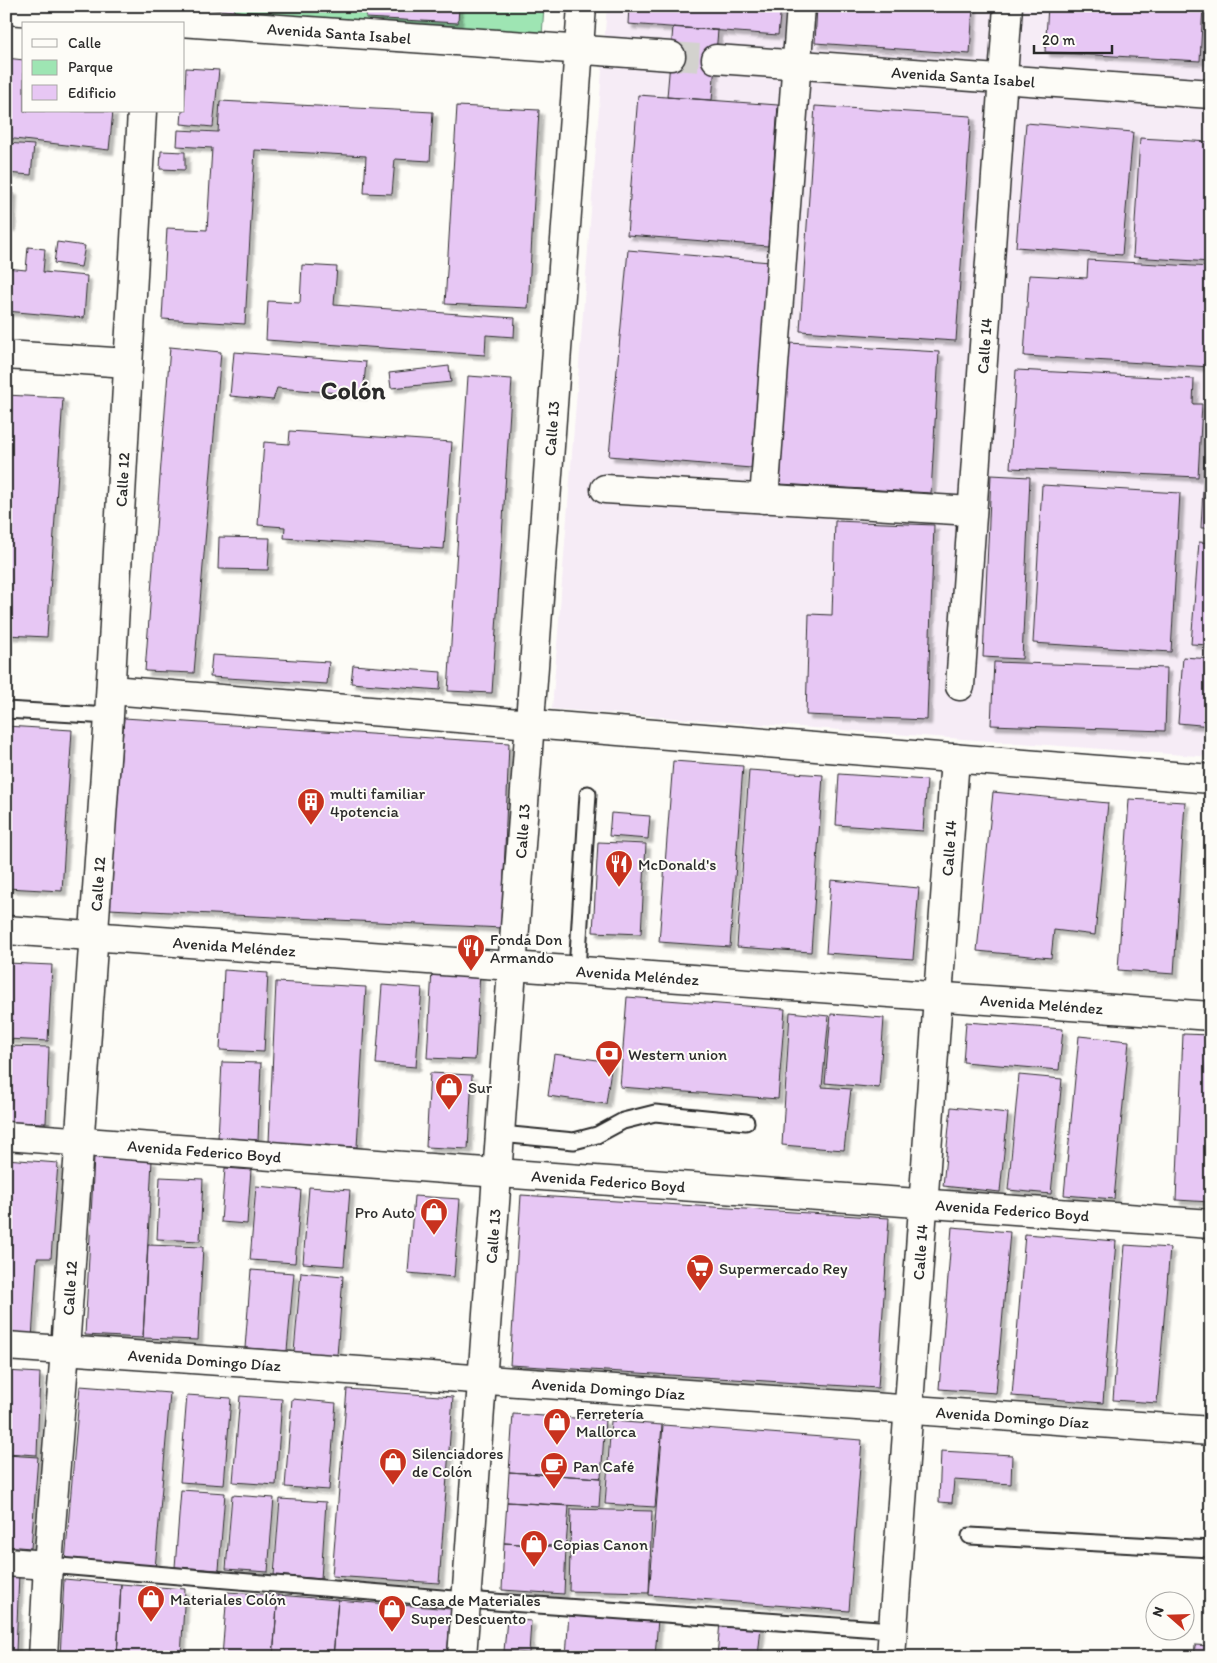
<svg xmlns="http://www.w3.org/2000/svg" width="1217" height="1663" font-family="Itim,sans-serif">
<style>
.built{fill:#f6ecf6}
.green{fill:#9ee5b3;stroke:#64886f}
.building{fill:#e7c7f4;stroke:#2b2b2b;filter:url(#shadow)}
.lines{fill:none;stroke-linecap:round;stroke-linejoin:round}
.street-tunnel{stroke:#d3d2ce;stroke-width:28;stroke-dasharray:28 14;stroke-linecap:butt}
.lane-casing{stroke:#2b2b2b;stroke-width:19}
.street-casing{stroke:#2b2b2b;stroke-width:31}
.secondary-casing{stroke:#2b2b2b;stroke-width:31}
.lane{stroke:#fdfcf7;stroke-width:15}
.street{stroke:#fdfcf7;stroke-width:28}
.secondary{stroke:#fdfcf7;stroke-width:28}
.labels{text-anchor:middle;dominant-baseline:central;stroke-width:4;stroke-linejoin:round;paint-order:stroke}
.street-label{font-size:16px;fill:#2b2b2b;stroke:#fdfcf7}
.poi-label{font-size:16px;fill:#2b2b2b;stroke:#fdfcf7;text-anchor:start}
.town-label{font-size:26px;font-weight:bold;fill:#2b2b2b;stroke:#fdfcf7}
</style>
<defs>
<filter id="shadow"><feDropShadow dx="4.5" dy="4.5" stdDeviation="1" flood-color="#0004"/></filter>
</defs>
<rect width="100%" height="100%" fill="#fdfcf7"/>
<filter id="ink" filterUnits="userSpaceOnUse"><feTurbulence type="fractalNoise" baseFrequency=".02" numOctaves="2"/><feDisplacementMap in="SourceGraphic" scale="10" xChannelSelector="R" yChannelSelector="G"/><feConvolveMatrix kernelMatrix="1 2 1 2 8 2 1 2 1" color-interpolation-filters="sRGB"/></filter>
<g filter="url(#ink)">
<!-- built -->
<path class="built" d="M 607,6 L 1211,6 L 1211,757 L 552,709 Z"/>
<!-- green -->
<path class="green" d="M 164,6 L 544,6 L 542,36 Z"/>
<!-- building -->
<path class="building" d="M 185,6 L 235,6 L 234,14 L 185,10 Z
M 367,6 L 459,6 L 458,23 L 366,18 Z
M 629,6 L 781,6 L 778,35 L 628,24 Z
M 817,6 L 973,6 L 970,54 L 815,43 Z
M 1048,6 L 1203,6 L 1200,61 L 1045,52 Z
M 1211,25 L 1211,62 L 1208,62 Z
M 673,27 L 718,30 L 712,100 L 667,97 Z
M 6,58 L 24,60 L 24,111 L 113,111 L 109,150 L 6,138 Z
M 186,68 L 219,70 L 213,127 L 181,124 L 182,111 L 184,111 Z
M 638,95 L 778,105 L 768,246 L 627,235 Z
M 220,101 L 433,112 L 430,161 L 395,159 L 392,194 L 364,193 L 366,156 L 255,150 L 245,324 L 162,319 L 167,228 L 207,230 L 212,148 L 177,146 L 178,130 L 218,132 Z
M 457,106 L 539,110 L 528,308 L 445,304 Z
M 815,106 L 971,116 L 956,341 L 800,331 Z
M 1026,123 L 1133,132 L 1122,255 L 1016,247 Z
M 1140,138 L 1211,142 L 1211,262 L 1133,257 Z
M 6,143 L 34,145 L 31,175 L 6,173 Z
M 161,151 L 185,152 L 185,170 L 160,169 Z
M 6,191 L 13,191 L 11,227 L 6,226 Z
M 57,242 L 85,246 L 81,267 L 54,263 Z
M 28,247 L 45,249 L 43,272 L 87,276 L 84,318 L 6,311 L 6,268 L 26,270 Z
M 628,250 L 770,262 L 751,468 L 609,456 Z
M 1088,260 L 1211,267 L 1211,367 L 1024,356 L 1029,275 L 1087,278 Z
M 302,265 L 337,267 L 334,305 L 515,318 L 514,337 L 486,335 L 485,355 L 266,340 L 268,301 L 300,303 Z
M 789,343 L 939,352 L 931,493 L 780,484 Z
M 170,347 L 221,352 L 194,673 L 145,671 Z
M 234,352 L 366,362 L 363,395 L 277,388 L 273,400 L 230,396 Z
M 449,366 L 451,382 L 391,388 L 389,373 Z
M 1016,370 L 1194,379 L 1193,404 L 1202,404 L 1198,477 L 1010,468 Z
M 468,376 L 512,379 L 492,693 L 448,691 Z
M 1208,389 L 1211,389 L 1211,528 L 1201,528 Z
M 6,395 L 63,398 L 47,637 L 6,635 L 6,477 L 8,443 L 6,443 Z
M 290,431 L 452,442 L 444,549 L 284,538 L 285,527 L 258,525 L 264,442 L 289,444 Z
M 991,475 L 1030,477 L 1022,659 L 983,657 Z
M 1042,485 L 1180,493 L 1171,652 L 1033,643 Z
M 835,521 L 934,525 L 927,720 L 806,715 L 809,614 L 832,615 Z
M 219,537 L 270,538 L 268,570 L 218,569 Z
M 1199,542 L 1211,543 L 1211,645 L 1191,644 Z
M 212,655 L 329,662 L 327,684 L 210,677 Z
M 1183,657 L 1211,659 L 1211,726 L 1178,723 Z
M 994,662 L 1167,668 L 1165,731 L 991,725 Z
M 353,665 L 441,672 L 440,690 L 351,683 Z
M 124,718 L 509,743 L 502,928 L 109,909 Z
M 6,726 L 72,730 L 62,891 L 6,888 Z
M 673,761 L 743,766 L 730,947 L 659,942 Z
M 749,770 L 823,775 L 811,952 L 737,947 Z
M 839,774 L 927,780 L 923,831 L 836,825 Z
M 993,792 L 1108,803 L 1095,935 L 1054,930 L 1051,958 L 977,951 Z
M 1129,799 L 1185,802 L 1174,974 L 1118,970 Z
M 611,813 L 650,816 L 648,839 L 609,836 Z
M 598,842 L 646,844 L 641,934 L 593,932 Z
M 831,880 L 919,888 L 913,959 L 826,953 Z
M 7,963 L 52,965 L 48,1041 L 6,1039 Z
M 224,970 L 268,973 L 264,1052 L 220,1050 Z
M 432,970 L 480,972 L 475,1060 L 427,1058 Z
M 276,982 L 366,987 L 357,1147 L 269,1142 Z
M 382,985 L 422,988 L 416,1067 L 376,1064 Z
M 627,997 L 785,1009 L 778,1099 L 620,1087 Z
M 790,1012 L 829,1016 L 822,1087 L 851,1089 L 844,1150 L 782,1145 Z
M 831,1014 L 884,1018 L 879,1088 L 825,1083 Z
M 966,1022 L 1063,1029 L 1059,1070 L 963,1062 Z
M 1183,1034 L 1211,1035 L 1211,1202 L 1176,1200 Z
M 1079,1036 L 1129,1041 L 1114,1199 L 1064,1195 Z
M 6,1046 L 49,1047 L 46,1123 L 6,1122 Z
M 554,1054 L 612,1062 L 606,1104 L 548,1096 Z
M 222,1062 L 261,1063 L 258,1140 L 218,1138 Z
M 430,1073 L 472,1075 L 468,1149 L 426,1147 Z
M 1019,1075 L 1062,1079 L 1051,1194 L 1008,1190 Z
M 951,1107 L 1008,1113 L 1000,1192 L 943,1186 Z
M 94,1157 L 152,1160 L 143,1338 L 85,1335 Z
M 6,1159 L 58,1163 L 51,1258 L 37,1258 L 32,1339 L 6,1337 Z
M 225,1168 L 251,1170 L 247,1224 L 221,1222 Z
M 160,1177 L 203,1179 L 200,1241 L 157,1239 Z
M 256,1186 L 301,1190 L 295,1263 L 250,1260 Z
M 309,1187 L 350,1190 L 344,1266 L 303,1263 Z
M 521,1195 L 889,1218 L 878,1388 L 510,1365 Z
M 414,1196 L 460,1199 L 454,1277 L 408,1273 Z
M 952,1227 L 1010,1232 L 996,1393 L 939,1389 Z
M 1025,1234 L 1116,1241 L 1103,1403 L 1012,1396 Z
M 148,1245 L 203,1247 L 198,1340 L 143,1338 Z
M 1125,1245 L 1170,1248 L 1157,1403 L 1113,1400 Z
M 251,1270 L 294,1273 L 287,1351 L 245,1348 Z
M 301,1272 L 343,1276 L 337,1356 L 294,1352 Z
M 6,1371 L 40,1373 L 37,1455 L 6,1453 Z
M 80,1386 L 170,1393 L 155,1569 L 65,1562 Z
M 347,1389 L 453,1397 L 439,1583 L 332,1576 Z
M 187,1395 L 231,1398 L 224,1485 L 180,1482 Z
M 240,1396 L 282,1399 L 276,1485 L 233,1482 Z
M 292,1399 L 336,1403 L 329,1490 L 285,1487 Z
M 513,1414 L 605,1420 L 601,1478 L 509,1472 Z
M 611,1421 L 662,1425 L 655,1507 L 605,1504 Z
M 663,1425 L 862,1440 L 849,1611 L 649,1595 Z
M 941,1451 L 1012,1455 L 1011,1484 L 954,1480 L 952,1503 L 939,1502 Z
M 6,1455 L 38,1457 L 31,1548 L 6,1546 Z
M 509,1472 L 601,1478 L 599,1507 L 507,1502 Z
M 181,1490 L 225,1493 L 219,1570 L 175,1567 Z
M 232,1495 L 274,1498 L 268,1572 L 226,1569 Z
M 280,1499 L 326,1502 L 321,1579 L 274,1575 Z
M 507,1502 L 569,1506 L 566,1547 L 504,1543 Z
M 571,1509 L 652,1511 L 649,1593 L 569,1591 Z
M 504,1543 L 566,1547 L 564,1594 L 502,1590 Z
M 6,1571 L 19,1572 L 16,1652 L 6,1652 Z
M 64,1579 L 121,1584 L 117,1657 L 60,1657 Z
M 121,1584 L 185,1589 L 181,1657 L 117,1657 Z
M 227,1592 L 278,1595 L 273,1657 L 222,1657 Z
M 278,1595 L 338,1600 L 333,1657 L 273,1657 Z
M 338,1600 L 451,1609 L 447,1657 L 333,1657 Z
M 569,1612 L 658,1619 L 655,1657 L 566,1657 Z
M 507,1619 L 531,1621 L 529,1653 L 504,1651 Z
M 720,1622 L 761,1626 L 758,1657 L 717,1657 Z
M 1195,1645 L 1211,1646 L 1211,1657 L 1194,1657 Z"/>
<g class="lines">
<!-- street-tunnel -->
<path class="street-tunnel" d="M 671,56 L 716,59"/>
<defs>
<path id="lane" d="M 6,710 L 109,716
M 577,970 L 588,794
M 501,1134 L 574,1141 L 597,1135 L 623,1121 L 655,1113 L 746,1122
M 970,1536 L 1211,1549
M 48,1565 L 466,1600 L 893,1630"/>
<g id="street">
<path id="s1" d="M 6,10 L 671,56"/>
<path id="s2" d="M 716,59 L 1211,94"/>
<path d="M 6,355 L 128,363"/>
<path d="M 605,489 L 972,511"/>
<path d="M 764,499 L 801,6"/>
<path id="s3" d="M 960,686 L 1008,6"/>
<path d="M 111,690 L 1211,779"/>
<path id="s4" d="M 512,966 L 1211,1016"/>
<path id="s5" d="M 6,1136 L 498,1173 L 1211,1224"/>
<path id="s6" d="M 6,1346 L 1211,1431"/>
<path d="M 6,1562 L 48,1565"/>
<path id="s7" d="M 43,1657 L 48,1565 L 65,1350 L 109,716 L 142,111"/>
<path id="s8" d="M 891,1657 L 955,758"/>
</g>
<g id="secondary">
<path id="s9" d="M 6,930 L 512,966"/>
<path id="s10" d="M 462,1657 L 582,6"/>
</g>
</defs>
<!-- lane casing -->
<use href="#lane" class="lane-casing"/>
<!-- street casing -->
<use href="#street" class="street-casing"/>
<!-- secondary casing -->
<use href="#secondary" class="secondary-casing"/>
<!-- lane -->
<use href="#lane" class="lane"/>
<!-- street -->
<use href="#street" class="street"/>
<!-- secondary -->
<use href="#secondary" class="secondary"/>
</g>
</g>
<!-- icons -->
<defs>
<symbol id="building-pin" viewBox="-11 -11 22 30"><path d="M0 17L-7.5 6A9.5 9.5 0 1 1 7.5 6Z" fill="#c8321e" stroke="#fdfcf7"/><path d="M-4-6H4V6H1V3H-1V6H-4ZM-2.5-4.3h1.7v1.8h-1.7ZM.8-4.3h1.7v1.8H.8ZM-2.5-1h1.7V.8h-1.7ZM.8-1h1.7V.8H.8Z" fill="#fff"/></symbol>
<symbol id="restaurant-pin" viewBox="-11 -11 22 30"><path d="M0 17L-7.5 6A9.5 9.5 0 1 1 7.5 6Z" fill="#c8321e" stroke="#fdfcf7"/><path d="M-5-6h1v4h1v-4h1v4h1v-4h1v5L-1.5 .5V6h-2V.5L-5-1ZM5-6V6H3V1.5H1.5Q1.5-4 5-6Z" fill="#fff"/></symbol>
<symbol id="bank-pin" viewBox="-11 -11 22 30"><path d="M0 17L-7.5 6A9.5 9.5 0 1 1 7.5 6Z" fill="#c8321e" stroke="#fdfcf7"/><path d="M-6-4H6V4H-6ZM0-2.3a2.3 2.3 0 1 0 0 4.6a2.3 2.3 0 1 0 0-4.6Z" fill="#fff"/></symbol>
<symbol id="shop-pin" viewBox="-11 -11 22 30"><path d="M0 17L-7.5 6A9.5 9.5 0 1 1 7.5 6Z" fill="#c8321e" stroke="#fdfcf7"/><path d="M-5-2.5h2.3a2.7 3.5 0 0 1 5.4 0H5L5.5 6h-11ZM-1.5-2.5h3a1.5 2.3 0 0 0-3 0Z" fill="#fff"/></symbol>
<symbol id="supermarket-pin" viewBox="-11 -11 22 30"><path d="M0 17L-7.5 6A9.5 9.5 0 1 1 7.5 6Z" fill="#c8321e" stroke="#fdfcf7"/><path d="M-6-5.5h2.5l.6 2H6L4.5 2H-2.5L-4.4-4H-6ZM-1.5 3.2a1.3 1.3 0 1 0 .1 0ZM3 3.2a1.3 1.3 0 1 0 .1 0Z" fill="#fff"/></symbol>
<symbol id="cafe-pin" viewBox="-11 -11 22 30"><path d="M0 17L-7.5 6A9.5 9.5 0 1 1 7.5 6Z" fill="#c8321e" stroke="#fdfcf7"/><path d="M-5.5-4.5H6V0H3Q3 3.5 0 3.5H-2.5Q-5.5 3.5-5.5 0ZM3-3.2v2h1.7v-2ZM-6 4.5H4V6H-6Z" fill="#fff"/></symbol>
</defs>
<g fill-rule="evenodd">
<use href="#building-pin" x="295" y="786" width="32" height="43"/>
<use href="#restaurant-pin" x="603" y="848" width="32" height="43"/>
<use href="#restaurant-pin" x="455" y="932" width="32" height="43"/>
<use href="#bank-pin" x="593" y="1038" width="32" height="43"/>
<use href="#shop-pin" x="433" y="1071" width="32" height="43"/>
<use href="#shop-pin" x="418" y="1196" width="32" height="43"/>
<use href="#supermarket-pin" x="684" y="1252" width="32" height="43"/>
<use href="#shop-pin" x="541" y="1406" width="32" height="43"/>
<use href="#shop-pin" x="377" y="1446" width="32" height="43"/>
<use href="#cafe-pin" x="538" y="1450" width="32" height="43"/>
<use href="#shop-pin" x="518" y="1528" width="32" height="43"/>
<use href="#shop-pin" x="135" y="1583" width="32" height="43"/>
<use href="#shop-pin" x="376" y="1593" width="32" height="43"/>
</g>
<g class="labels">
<!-- street labels -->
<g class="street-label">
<text stroke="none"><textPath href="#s1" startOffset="334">Avenida Santa Isabel</textPath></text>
<text stroke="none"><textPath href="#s2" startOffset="248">Avenida Santa Isabel</textPath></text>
<text stroke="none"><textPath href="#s3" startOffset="341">Calle 14</textPath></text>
<text stroke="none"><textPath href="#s10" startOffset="1232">Calle 13</textPath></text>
<text stroke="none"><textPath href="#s7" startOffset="1180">Calle 12</textPath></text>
<text stroke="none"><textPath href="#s10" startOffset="828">Calle 13</textPath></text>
<text stroke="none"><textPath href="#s8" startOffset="811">Calle 14</textPath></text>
<text stroke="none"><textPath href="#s7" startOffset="775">Calle 12</textPath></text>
<text stroke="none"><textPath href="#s9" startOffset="229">Avenida Meléndez</textPath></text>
<text stroke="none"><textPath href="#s4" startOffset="126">Avenida Meléndez</textPath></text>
<text stroke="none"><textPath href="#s4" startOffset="531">Avenida Meléndez</textPath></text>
<text stroke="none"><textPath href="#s5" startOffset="199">Avenida Federico Boyd</textPath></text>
<text stroke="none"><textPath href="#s5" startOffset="604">Avenida Federico Boyd</textPath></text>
<text stroke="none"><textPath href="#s5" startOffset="1009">Avenida Federico Boyd</textPath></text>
<text stroke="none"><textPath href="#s10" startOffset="422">Calle 13</textPath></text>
<text stroke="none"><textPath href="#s8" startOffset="406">Calle 14</textPath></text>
<text stroke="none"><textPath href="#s7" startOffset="370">Calle 12</textPath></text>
<text stroke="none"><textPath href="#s6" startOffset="199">Avenida Domingo Díaz</textPath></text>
<text stroke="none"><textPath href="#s6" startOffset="604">Avenida Domingo Díaz</textPath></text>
<text stroke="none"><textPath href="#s6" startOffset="1009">Avenida Domingo Díaz</textPath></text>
</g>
<!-- poi labels -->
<g class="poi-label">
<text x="330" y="793">multi familiar<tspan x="330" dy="18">4potencia</tspan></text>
<text x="638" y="864">McDonald's</text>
<text x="490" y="939">Fonda Don<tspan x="490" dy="18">Armando</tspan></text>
<text x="628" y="1054">Western union</text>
<text x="468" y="1087">Sur</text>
<text x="415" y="1212" text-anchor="end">Pro Auto</text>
<text x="719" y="1268">Supermercado Rey</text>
<text x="576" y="1413">Ferretería<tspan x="576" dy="18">Mallorca</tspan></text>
<text x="412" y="1453">Silenciadores<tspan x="412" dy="18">de Colón</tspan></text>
<text x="573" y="1466">Pan Café</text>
<text x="553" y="1544">Copias Canon</text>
<text x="170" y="1599">Materiales Colón</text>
<text x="411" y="1600">Casa de Materiales<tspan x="411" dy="18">Super Descuento</tspan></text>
</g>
<!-- town labels -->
<g class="town-label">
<text x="353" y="390">Colón</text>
</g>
</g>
<!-- margin -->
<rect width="1217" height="1663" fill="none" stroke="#fdfcf7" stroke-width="25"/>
<rect x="12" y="12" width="1192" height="1638" fill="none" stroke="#2b2b2b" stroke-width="2" filter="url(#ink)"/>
<!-- legend -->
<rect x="22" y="22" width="162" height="90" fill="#fdfcf7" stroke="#a9a8a5"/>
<rect x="32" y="39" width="25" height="8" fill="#fdfcf7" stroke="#a9a8a5"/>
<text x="68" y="48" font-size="15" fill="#2b2b2b">Calle</text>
<rect x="32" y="60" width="25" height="15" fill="#9ee5b3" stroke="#a9a8a5"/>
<text x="68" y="72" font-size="15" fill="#2b2b2b">Parque</text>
<rect x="32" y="85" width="25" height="15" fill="#e7c7f4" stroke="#a9a8a5"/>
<text x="68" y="98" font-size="15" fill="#2b2b2b">Edificio</text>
<!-- north arrow -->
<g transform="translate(1170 1616) rotate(290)"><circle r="24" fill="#fdfcf7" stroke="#a9a8a5"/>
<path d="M0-4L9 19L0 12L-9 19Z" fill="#c8321e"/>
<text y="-8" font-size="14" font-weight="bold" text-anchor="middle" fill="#2b2b2b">N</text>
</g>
<!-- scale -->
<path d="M1034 45v8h78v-8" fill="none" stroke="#2b2b2b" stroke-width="2.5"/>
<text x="1042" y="45" font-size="15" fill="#2b2b2b" stroke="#fdfcf7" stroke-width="4" paint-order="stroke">20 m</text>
</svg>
